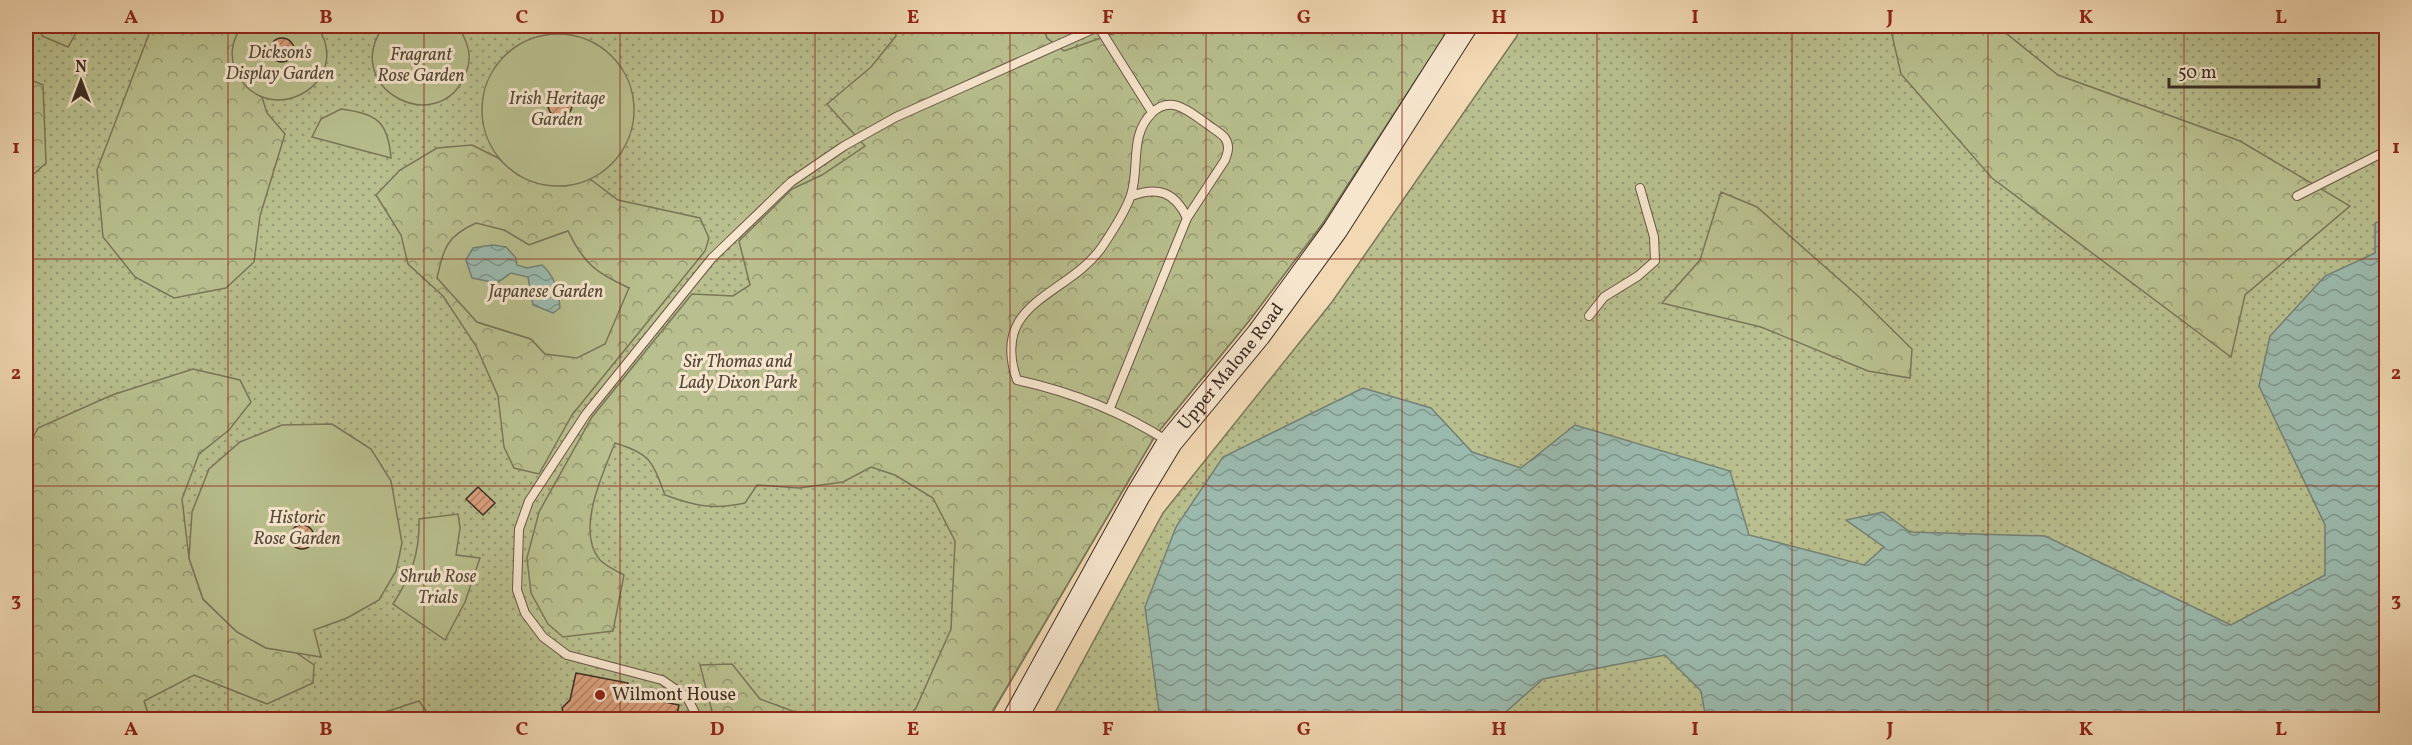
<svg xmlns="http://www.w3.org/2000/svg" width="2412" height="745" font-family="Vollkorn,serif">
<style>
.grass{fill:url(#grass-dots);stroke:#7a7658;stroke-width:1.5}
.forest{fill:url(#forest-crowns);stroke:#7a7658;stroke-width:1.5;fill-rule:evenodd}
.garden{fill:#b9bf8e;stroke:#7a7658;stroke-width:1.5}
.water{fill:url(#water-waves);stroke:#748176;stroke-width:1.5}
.building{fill:url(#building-hatch);stroke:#3a2c22;stroke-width:1.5}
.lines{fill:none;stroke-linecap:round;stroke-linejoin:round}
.service-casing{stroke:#685746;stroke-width:10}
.secondary-casing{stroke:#3a2c22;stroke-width:26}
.service{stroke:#f7e6ce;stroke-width:8}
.secondary{stroke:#f7e6ce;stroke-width:24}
.grid{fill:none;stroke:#8f2418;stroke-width:1.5;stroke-opacity:0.55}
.poi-dot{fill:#8f2418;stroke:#f7e6ce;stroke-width:2}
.labels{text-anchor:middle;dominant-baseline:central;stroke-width:6;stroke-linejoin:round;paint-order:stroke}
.park-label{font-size:18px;font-style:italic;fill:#534938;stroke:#f7e6ce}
.street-label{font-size:18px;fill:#3a2c22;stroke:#f7e6ce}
.poi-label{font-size:18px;fill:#3a2c22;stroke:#f7e6ce;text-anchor:start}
.neatline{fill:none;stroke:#8f2418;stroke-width:2}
.grid-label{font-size:20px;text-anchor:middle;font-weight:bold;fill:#8f2418}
</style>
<defs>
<pattern id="grass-dots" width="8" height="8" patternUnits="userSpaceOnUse" patternTransform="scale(1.5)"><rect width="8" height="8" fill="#b9bf8e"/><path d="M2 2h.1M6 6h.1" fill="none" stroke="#979b74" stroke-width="1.8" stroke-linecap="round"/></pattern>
<pattern id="forest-crowns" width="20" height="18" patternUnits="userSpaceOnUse" patternTransform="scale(1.5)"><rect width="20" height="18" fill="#b9bf8e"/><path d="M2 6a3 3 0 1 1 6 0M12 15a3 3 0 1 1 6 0" fill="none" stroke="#979b74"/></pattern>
<pattern id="water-waves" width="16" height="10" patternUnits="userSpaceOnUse" patternTransform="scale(1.5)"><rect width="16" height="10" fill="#9bbaae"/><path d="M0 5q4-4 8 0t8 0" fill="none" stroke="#7f978d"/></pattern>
<pattern id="building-hatch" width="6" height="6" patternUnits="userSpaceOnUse" patternTransform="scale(1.5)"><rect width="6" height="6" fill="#dba17e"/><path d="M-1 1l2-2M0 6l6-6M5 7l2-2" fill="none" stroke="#b38367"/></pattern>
</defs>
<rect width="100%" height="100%" fill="#f2d9b3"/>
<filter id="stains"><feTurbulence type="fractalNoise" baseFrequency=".00333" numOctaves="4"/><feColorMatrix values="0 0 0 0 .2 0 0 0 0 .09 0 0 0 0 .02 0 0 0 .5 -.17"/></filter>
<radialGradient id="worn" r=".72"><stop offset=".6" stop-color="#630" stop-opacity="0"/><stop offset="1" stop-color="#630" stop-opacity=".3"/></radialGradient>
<!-- grass -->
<path class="grass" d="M 26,26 L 1451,26 L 1323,223 L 1249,321 L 1155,436 L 988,720 L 26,719 Z
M 1518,26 L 2386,26 L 2386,719 L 1051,720 L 1163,513 L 1332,302 L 1517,36 Z"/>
<!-- forest -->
<path class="forest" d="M 41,26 L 80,26 L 68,47 L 42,36 Z
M 152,26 L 242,26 C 224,53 235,82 262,97 L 267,113 L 285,134 L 260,216 L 254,262 L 226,288 L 174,298 L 135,277 L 103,237 L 97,170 Z
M 895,26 L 1043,26 L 1047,38 L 1064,51 L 1135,26 L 1451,26 L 1323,223 L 1249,321 L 1155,436 L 988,719 L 906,719 L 916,708 L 951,629 L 955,541 L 933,498 L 895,475 L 871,467 L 843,482 L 799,488 L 757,485 L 745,503 C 713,510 695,506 665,495 C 652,461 651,454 615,443 C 603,473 575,531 600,560 C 606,566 616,571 624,575 L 613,631 L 563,637 L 548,624 L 531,593 L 527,558 L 539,512 L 592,417 L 692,294 L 733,296 L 750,285 L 739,241 L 792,189 L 822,175 L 865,146 L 827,104 L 871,67 L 896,36 Z
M 1890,26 L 1997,26 L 2058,75 L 2240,141 L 2350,206 L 2245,295 L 2231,357 L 1992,178 L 1901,74 Z
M 26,78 L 43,85 L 46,163 L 26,181 Z
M 472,145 L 498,158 L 518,175 L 566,186 L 590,179 L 618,200 L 700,218 L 709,238 L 705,251 L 572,415 L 539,474 L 514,468 L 504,447 L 498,396 L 476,346 L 443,296 L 408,264 L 401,235 L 376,195 L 400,170 L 437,148 ZM 504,230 L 529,245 L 568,231 C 584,264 596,273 629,288 L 545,354 L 531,339 L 477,322 L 463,306 Z
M 1721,192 L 1757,207 L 1858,296 L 1912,349 L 1910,378 L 1868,371 L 1761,327 L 1662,303 L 1700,260 Z
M 193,369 L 240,380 L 251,402 L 229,430 L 199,454 L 182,499 L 189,558 L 203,599 L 237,632 L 266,648 L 295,652 L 314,665 L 313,683 L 267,704 L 194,675 L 144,701 L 150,719 L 26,719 L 26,451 L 38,428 L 112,395 Z
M 732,664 L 760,699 L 814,719 L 714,719 L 700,665 Z
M 419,701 L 432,719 L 364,719 Z"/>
<!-- garden -->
<path class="garden" d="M 242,26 L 317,26 C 357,85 263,134 235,69 C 229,54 233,38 242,26 Z
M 384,26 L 457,26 C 467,39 473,56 466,73 C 440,141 338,88 384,26 Z
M482 110a76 76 0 1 1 152 0a76 76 0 1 1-152 0Z
M 341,109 C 376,114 388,120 391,158 L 312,137 L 321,119 Z
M 476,223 L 504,230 L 529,245 L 568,231 C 584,264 596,273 629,288 L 605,344 L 577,358 L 545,354 L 531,339 L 477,322 L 437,278 C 444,247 447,236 476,223 Z
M 332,424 L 371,449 L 391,481 L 402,543 L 396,571 L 379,600 L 347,618 L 314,630 L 321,657 L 266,648 L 237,632 L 203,599 L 189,558 L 192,512 L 209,469 L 240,442 L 282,425 Z
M 458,514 L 460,528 L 456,555 L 480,558 L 465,602 L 445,640 L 393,604 C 411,576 420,553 419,519 Z"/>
<!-- water -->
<path class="water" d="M 2386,219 L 2386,719 L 1706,719 L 1701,691 L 1665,655 L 1543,679 L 1498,719 L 1160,719 L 1145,607 L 1176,527 L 1223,457 L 1363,388 L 1431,408 L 1472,452 L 1521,468 L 1575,425 L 1730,471 L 1749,535 L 1864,565 L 1884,547 L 1846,520 L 1883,512 L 1910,532 L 2045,536 L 2231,625 L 2325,575 L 2325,525 L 2259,386 L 2270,336 L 2325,276 L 2375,253 L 2375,223 Z
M 492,245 L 506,247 L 516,258 L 517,265 L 527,268 L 542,265 C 554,275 559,292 560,308 L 553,313 L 533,305 L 528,277 L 511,273 L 497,283 L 472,278 L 466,260 L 473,248 Z"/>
<!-- building -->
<path class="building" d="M270 50a12 12 0 1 1 24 0a12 12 0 1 1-24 0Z
M548 105a12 12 0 1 1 24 0a12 12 0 1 1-24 0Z
M 478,487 L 495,503 L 483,515 L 466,499 Z
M290 537a12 12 0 1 1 24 0a12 12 0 1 1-24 0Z
M 576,673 L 628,683 L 626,694 L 679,705 L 676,720 L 565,720 L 562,708 L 570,700 Z"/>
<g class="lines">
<defs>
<path id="service" d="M 1098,26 L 1152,112
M 1131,196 C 1158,186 1175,192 1187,218
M 2297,196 L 2386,151
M 1589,316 L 1604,297 L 1638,276 L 1655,261 L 1654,237 L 1640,188
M 1110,408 L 1187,218 L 1225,160 C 1228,152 1230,146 1225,138 C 1221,133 1212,128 1207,124 C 1190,112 1171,94 1152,113 C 1129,135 1140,168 1131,195 C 1125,213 1112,232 1102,247 C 1068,296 989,301 1017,380 C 1072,392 1121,411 1169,442
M 693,720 L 694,711 L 687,697 L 662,680 L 567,655 L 543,637 L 525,613 L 517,590 L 519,529 L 529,501 L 586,414 L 712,258 L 791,182 L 844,146 L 896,117 L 1100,26"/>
<g id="secondary">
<path id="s1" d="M 1014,720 L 1138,495 L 1170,442 L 1259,334 L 1335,230 L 1465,26"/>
</g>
</defs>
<!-- service casing -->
<use href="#service" class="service-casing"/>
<!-- secondary casing -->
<use href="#secondary" class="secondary-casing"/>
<!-- service -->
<use href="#service" class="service"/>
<!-- secondary -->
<use href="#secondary" class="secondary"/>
</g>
<!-- grid -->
<path class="grid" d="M 228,26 L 228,720M 424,26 L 424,720M 620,26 L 620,720M 815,26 L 815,720M 1010,26 L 1010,720M 1206,26 L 1206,720M 1402,26 L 1402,720M 1597,26 L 1597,720M 1792,26 L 1792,720M 1988,26 L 1988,720M 2184,26 L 2184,720M 26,259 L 2386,259M 26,486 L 2386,486"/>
<!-- markers -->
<circle class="poi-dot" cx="600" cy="695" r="6"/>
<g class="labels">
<!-- park labels -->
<g class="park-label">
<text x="280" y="53">Dickson's<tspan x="280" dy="21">Display Garden</tspan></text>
<text x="421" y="55">Fragrant<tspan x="421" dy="21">Rose Garden</tspan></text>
<text x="557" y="99">Irish Heritage<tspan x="557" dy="21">Garden</tspan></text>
<text x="546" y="292">Japanese Garden</text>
<text x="738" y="362">Sir Thomas and<tspan x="738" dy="21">Lady Dixon Park</tspan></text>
<text x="297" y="518">Historic<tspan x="297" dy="21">Rose Garden</tspan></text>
<text x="438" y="577">Shrub Rose<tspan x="438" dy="21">Trials</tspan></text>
</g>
<!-- street labels -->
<g class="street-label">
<text stroke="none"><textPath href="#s1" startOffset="416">Upper Malone Road</textPath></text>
</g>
<!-- poi labels -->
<g class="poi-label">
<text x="612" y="695">Wilmont House</text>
</g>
</g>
<!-- margin -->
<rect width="2412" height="745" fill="none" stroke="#f2d9b3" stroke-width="66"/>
<!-- north arrow -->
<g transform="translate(81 81)" stroke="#f7e6ce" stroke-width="4.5" paint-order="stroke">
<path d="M0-4.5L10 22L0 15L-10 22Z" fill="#3a2c22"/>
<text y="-9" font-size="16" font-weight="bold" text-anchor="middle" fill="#3a2c22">N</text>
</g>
<!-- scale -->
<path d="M2169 78v9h150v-9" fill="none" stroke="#3a2c22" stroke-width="3"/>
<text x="2178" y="78" font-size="18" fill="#3a2c22" stroke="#f7e6ce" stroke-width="4.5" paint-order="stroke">50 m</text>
<rect x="33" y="33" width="2346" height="679" class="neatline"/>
<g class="grid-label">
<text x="131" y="23">A</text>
<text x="326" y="23">B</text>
<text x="522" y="23">C</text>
<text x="717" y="23">D</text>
<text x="913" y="23">E</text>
<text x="1108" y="23">F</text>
<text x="1304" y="23">G</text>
<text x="1499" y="23">H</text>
<text x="1695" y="23">I</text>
<text x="1890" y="23">J</text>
<text x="2086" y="23">K</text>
<text x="2281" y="23">L</text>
<text x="16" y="153">1</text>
<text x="2396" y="153">1</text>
<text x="16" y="379">2</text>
<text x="2396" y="379">2</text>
<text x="16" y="606">3</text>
<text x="2396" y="606">3</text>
<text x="131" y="735">A</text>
<text x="326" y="735">B</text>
<text x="522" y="735">C</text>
<text x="717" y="735">D</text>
<text x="913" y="735">E</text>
<text x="1108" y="735">F</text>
<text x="1304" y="735">G</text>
<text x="1499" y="735">H</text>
<text x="1695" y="735">I</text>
<text x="1890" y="735">J</text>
<text x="2086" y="735">K</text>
<text x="2281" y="735">L</text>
</g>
<rect width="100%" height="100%" filter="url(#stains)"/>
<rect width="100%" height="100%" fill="url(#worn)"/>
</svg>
